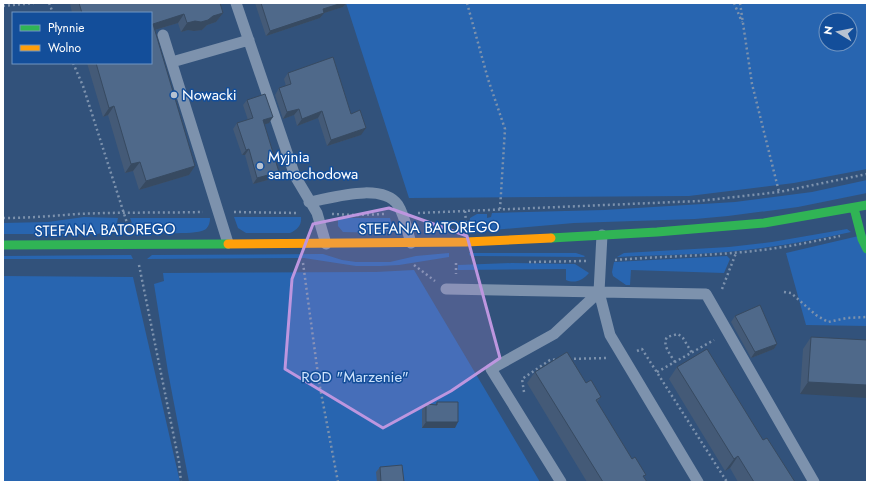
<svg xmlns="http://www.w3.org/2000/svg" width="870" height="485" font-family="Jost,sans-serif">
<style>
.green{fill:#2865b0;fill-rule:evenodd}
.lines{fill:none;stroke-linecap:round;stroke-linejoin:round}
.path{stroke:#7d92ad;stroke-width:2.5;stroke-dasharray:2 3;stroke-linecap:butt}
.lane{stroke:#7d92ad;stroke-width:11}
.fast{stroke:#30b455;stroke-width:9}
.slow{stroke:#ff9f0a;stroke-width:9}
.wall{fill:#445a77}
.shaded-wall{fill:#374a61}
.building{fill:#4f698a;stroke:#374a61}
.marked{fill:#bd96df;fill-opacity:0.2;stroke:#bd96df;stroke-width:3;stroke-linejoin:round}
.poi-dot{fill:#b7c2d1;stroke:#134e9a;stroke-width:1.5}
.labels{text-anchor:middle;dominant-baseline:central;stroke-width:3;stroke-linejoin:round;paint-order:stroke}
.poi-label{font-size:15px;fill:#fff;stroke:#134e9a;text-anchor:start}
.street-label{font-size:15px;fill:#fff;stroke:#134e9a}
.park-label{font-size:15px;fill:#cfe4fd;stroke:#134e9a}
</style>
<rect width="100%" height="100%" fill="#32527b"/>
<!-- green -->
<path class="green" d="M 346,3 L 867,3 L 867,169 L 794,183 L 689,196 L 409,198 ZM 826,20 L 850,20 L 850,44 L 826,44 Z
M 867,180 L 867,193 L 798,207 L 728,216 L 695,219 L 574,223 L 469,232 L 470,218 L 477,214 L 487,214 L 487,218 L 491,217 L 492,213 L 604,210 L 735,202 L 812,192 Z
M 84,217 L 118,218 C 117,229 107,232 97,234 L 3,234 L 3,223 L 48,222 Z
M 234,217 L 301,217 C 302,225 297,230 290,233 L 246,233 L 238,228 Z
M 130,218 L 210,218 C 210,222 209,226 206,229 C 198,236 151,232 139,232 L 133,226 Z
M 338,218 L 390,218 L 392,225 L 392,228 L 385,233 L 343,232 L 338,226 Z
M 847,229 L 851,232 C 810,241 769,248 727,252 C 690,255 653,255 617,257 L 624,253 L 729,247 L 772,242 Z
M 867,234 L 867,326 L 806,325 L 786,253 Z
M 449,253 L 449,257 L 399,265 L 380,266 L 356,266 L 304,258 L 147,259 L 152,255 L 323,254 L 342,260 L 356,262 L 390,262 L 416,256 Z
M 469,253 L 576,253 L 585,256 L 584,257 L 470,256 Z
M 131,255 L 133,259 L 3,259 L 3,256 Z
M 727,256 L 730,259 L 724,273 L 631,270 L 630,285 L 626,285 L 613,276 L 612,272 L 614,262 Z
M 512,263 L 575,264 L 589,273 C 583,280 575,284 566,280 L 566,269 L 458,270 L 458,265 Z
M 414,270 L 540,482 L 189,482 L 168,372 L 154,284 L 164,281 L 163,273 L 376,272 Z
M 3,276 L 133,277 L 180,482 L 3,482 Z"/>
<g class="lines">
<!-- path -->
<path class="path" d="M 49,3 L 53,13
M 467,3 L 488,79 L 505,129 L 500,209
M 734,3 L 742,22
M 740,3 L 752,84 L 779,192
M 3,6 L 34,3
M 73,63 L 83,86 L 127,223
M 465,211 L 466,222
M 234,212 L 297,213
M 418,213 L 699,201 L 779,192 L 867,174
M 332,214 L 356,215 L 385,214
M 3,218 C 28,218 52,216 77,214 C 119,212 161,213 203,212
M 615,260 C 664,256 713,256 762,250 C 788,247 815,241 840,236
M 529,262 L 586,261
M 303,263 L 319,382 L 338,482
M 456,263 L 456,274
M 139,265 L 179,462 L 181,482
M 414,265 L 435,281
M 722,289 L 736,253
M 784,292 L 791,293 L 816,315 L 828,322 L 847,318 L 867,317
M 637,351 L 642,349 L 727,482
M 569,359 L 606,358
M 675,362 C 670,354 662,345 667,337 L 678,334 L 683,338 L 692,353
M 657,372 L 714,340
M 524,392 L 522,379 L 550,360 L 558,359"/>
<!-- lane -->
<path class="lane" d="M 236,3 L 295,176 L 317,213 L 326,244
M 163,35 L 228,243
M 172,62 L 249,40
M 309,202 C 332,198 382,182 398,205 C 405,216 407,231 411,243
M 602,235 L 599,292 L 610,335 L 698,482
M 446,289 L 706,294 L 814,482
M 561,482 L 491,369 L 554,334 L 599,292"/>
<!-- fast -->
<path class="fast" d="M 854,208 L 862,239 L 867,249
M 551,238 L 657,232 L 764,223 L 867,205
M 3,245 L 228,244"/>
<!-- slow -->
<path class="slow" d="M 228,244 L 466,242 L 551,238"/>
</g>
<!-- wall -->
<path class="wall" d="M 70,3 L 220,3 L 223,13 L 216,22 L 207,25 L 202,30 L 194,31 L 188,30 L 181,32 L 178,23 L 155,30 L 195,166 L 189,175 L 139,190 L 133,171 L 125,173 L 108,115 L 103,117 L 87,63 L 151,63 L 151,13 L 72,13 Z
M 255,3 L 346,3 L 343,7 L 324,13 L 320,18 L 266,36 Z
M 288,73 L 351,114 L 361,135 L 327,146 L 318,118 L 297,126 L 294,115 L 283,119 L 275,95 L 279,88 L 286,86 L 284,79 Z
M 247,100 L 269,123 L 264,124 L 275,178 L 253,184 L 245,155 L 242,155 L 233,129 L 237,123 L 248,120 L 243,105 Z
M 735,316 L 777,344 L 774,349 L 751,358 L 731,322 Z
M 811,337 L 867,340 L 800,394 L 803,349 Z
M 677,367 L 763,440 L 795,482 L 738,482 L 730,468 L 725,471 L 669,379 Z
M 535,372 L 601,397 L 597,402 L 632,459 L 647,482 L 587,482 L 527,383 Z
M 437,402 L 455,428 L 422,428 L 422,410 L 426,404 L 435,405 Z
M 380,467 L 404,482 L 377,482 L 376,472 Z"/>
<!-- shaded-wall -->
<path class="shaded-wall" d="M 342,3 L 346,3 L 343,7 L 324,13 L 320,18 L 266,36 L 270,31 L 323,9 Z
M 223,13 L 216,22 L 207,25 L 202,30 L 194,31 L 188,30 L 181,32 L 187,23 Z
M 184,14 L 178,23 L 151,31 L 153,24 Z
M 114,106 L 108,115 L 103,117 L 109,108 Z
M 299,109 L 294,115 L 283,119 L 287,112 Z
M 322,111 L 318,118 L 297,126 L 302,119 Z
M 273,117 L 269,123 L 260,126 L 263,120 Z
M 366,128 L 361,135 L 327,146 L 331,140 Z
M 249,149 L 245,155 L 242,155 L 246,150 Z
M 140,162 L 133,171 L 125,173 L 131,164 Z
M 195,166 L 189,175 L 139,190 L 146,181 Z
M 279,172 L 275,178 L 253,184 L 257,178 Z
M 777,344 L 774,349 L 751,358 L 755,352 Z
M 808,382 L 867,385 L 867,398 L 800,394 Z
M 426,422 L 458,422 L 455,428 L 422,428 Z
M 738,456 L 730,468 L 725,471 L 734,459 Z"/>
<!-- building -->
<path class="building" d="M 79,3 L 220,3 L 223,13 L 213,16 L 208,20 L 201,22 L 195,21 L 187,23 L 184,14 L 153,24 L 195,166 L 146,181 L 140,162 L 131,164 L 114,106 L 109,108 L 96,63 L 151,63 L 151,13 L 82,13 Z
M 261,3 L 342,3 L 323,9 L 324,13 L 270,31 Z
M 333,57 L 351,114 L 360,110 L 366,128 L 331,140 L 322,111 L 302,119 L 299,109 L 287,112 L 279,88 L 291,84 L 288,73 Z
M 265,94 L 273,117 L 263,120 L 279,172 L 257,178 L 249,149 L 246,150 L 237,123 L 253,118 L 247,100 Z
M 760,305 L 777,344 L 755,352 L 735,316 Z
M 811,337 L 867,340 L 867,385 L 808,382 Z
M 707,349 L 763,440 L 767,438 L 795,482 L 754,482 L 738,456 L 734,459 L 677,367 Z
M 567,352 L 586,383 L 591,380 L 601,397 L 596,400 L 632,459 L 635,457 L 646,475 L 643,476 L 647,482 L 603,482 L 535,372 Z
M 437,402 L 458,402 L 458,422 L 426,422 L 426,404 L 437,405 Z
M 402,465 L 404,482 L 381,482 L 380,467 Z"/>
<!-- marked area -->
<path class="marked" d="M 389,208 L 467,236 L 500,358 L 451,391 L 383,428 L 285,369 L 292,279 L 313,224 Z"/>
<!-- markers -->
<g class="poi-dot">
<circle cx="174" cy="95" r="4"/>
<circle cx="260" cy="166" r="4"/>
</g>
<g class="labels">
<!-- poi labels -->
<g class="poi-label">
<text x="182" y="95">Nowacki</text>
<text x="268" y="157">Myjnia<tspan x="268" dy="17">samochodowa</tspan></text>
</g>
<!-- street labels -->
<g class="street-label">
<text transform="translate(429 228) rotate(-1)">STEFANA BATOREGO</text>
<text transform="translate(105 230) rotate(-1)">STEFANA BATOREGO</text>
</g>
<!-- park labels -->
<g class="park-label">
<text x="355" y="377">ROD "Marzenie"</text>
</g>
</g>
<!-- border -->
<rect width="870" height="485" fill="none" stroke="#ffffff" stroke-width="8"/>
<!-- legend -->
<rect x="12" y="12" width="140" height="52" fill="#134e9a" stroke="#7195c2"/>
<rect x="20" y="25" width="20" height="6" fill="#30b455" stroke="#7195c2"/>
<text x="48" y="32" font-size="12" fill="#ffffff">Płynnie</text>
<rect x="20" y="45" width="20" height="6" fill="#ff9f0a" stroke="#7195c2"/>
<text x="48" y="52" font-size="12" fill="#ffffff">Wolno</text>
<!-- north arrow -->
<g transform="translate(838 32) rotate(280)"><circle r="19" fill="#134e9a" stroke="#7195c2"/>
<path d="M0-3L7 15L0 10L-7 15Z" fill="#b7c2d1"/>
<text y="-6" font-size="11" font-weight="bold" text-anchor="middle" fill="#ffffff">N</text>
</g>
</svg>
